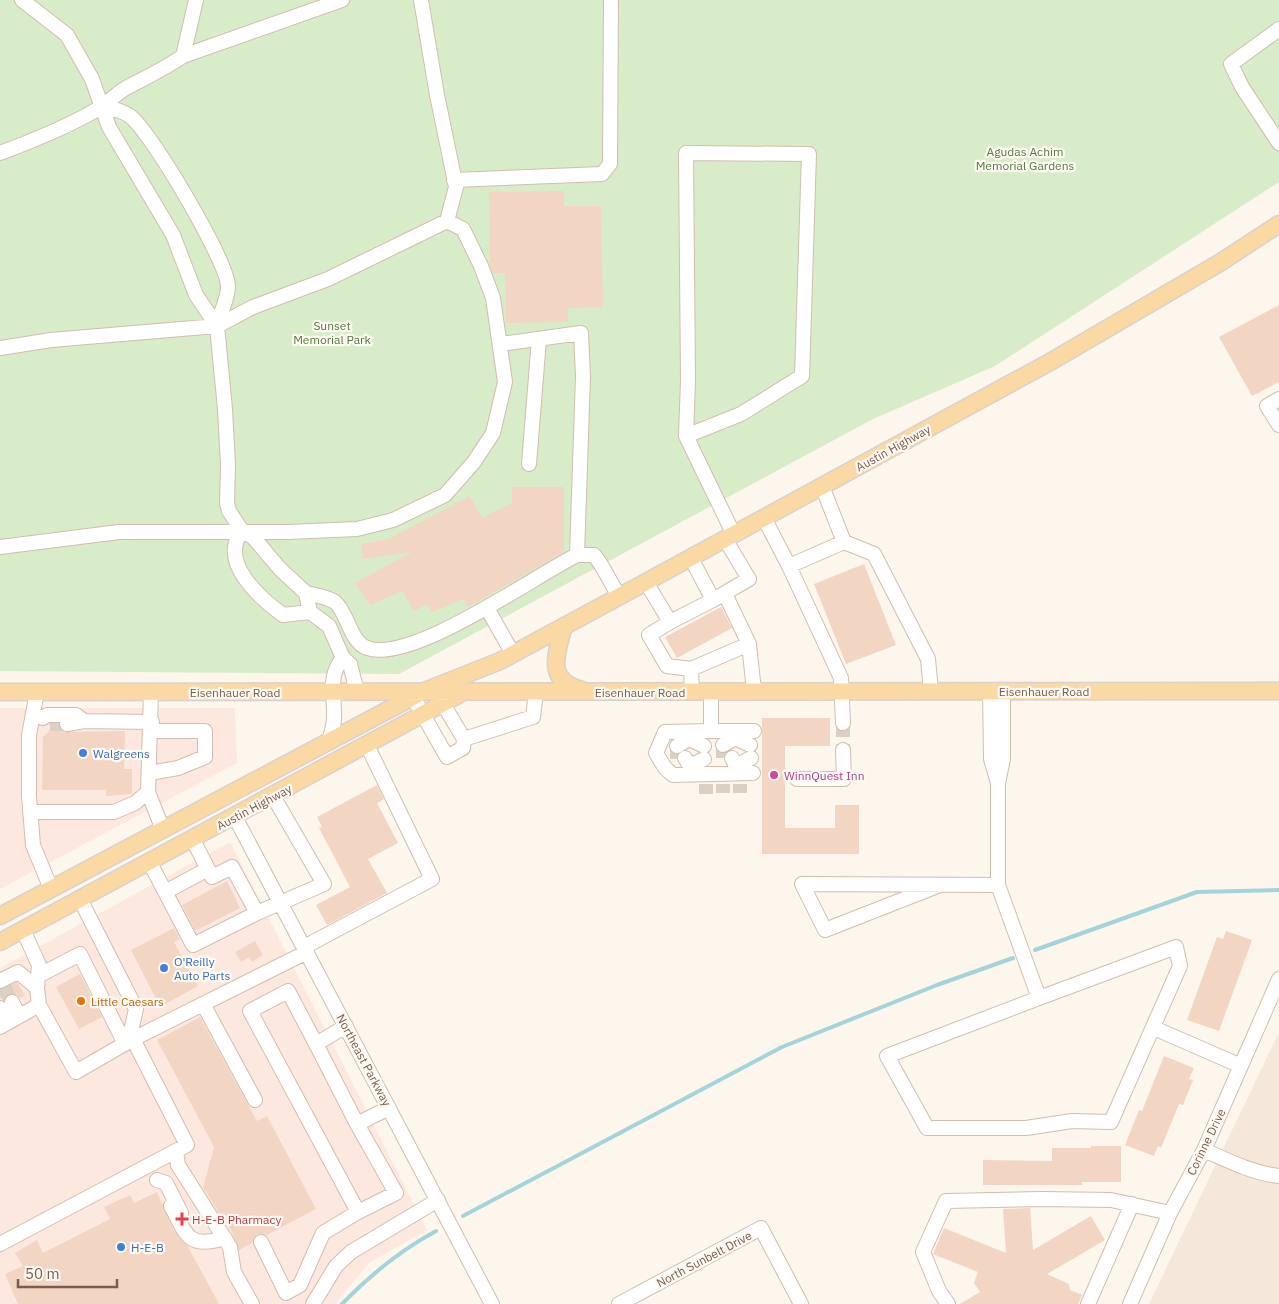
<svg xmlns="http://www.w3.org/2000/svg" width="1279" height="1304" font-family="'IBM Plex Sans',sans-serif">
<style>
.residential{fill:#f5e8da}
.commercial{fill:#fde8e0}
.green{fill:#d8ecc9}
.lines{fill:none;stroke-linecap:round;stroke-linejoin:round}
.stream{stroke:#a5d3da;stroke-width:4}
.building{fill:#f3d5c3}
.minor-tunnel{stroke:#dcd0c4;stroke-width:14;stroke-dasharray:14 7;stroke-linecap:butt}
.minor-casing{stroke:#d1beb0;stroke-width:16}
.major-casing{stroke:#dad1cd;stroke-width:19}
.minor{stroke:#fff;stroke-width:14}
.major{stroke:#fbd9a5;stroke-width:16}
.shop-dot{fill:#3f7fe0;stroke:#fffaf3;stroke-width:2}
.hotel-dot{fill:#d1479c;stroke:#fffaf3;stroke-width:2}
.food-dot{fill:#e8710a;stroke:#fffaf3;stroke-width:2}
.health-dot{fill:#e0444e;stroke:#fffaf3;stroke-width:2}
.labels{text-anchor:middle;dominant-baseline:central;stroke-width:4.5;stroke-linejoin:round;paint-order:stroke}
.park-label{font-size:12px;fill:#537a41;stroke:#fffaf3}
.street-label{font-size:12px;fill:#7a5c4d;stroke:#fffaf3}
.shop-label{font-size:12px;fill:#366cbe;stroke:#fffaf3;text-anchor:start}
.hotel-label{font-size:12px;fill:#b23c85;stroke:#fffaf3;text-anchor:start}
.food-label{font-size:12px;fill:#c56008;stroke:#fffaf3;text-anchor:start}
.health-label{font-size:12px;fill:#be3a42;stroke:#fffaf3;text-anchor:start}
</style>
<rect width="100%" height="100%" fill="#fdf6ec"/>
<!-- residential -->
<path class="residential" d="M 1279,1032 L 1279,1304 L 1149,1304 Z"/>
<!-- commercial -->
<path class="commercial" d="M 0,708 L 235,708 L 237,763 L 0,889 Z
M 230,842 L 427,1230 L 369,1263 L 335,1304 L 0,1304 L 0,968 Z"/>
<!-- green -->
<path class="green" d="M 0,0 L 1279,0 L 1279,182 L 995,366 L 873,419 L 399,674 L 0,671 Z"/>
<g class="lines">
<!-- stream -->
<path class="stream" d="M 1035,950 L 1197,892 L 1279,890
M 463,1216 L 782,1047 L 937,985 L 1013,958
M 342,1304 C 370,1275 401,1250 436,1231"/>
</g>
<!-- building -->
<path class="building" d="M 564,191 L 564,206 L 601,206 L 603,307 L 568,308 L 568,322 L 506,323 L 505,273 L 493,273 L 490,266 L 489,192 Z
M 1279,305 L 1279,382 L 1252,396 L 1219,337 Z
M 512,487 L 564,487 L 564,552 L 468,607 L 463,599 L 432,612 L 427,604 L 414,611 L 402,591 L 370,605 L 355,583 L 412,552 L 363,559 L 361,544 L 389,539 L 470,496 L 482,518 L 512,503 Z
M 864,564 L 896,645 L 846,664 L 814,584 Z
M 721,607 L 732,628 L 677,658 L 665,637 Z
M 762,718 L 830,718 L 830,746 L 785,746 L 785,828 L 835,828 L 835,805 L 859,805 L 859,854 L 762,854 Z
M 50,724 L 58,724 L 60,729 L 64,732 L 125,731 L 124,769 L 132,769 L 132,794 L 106,796 L 106,790 L 42,790 L 43,737 L 50,730 Z
M 377,785 L 384,799 L 377,803 L 398,843 L 368,859 L 387,893 L 327,925 L 316,905 L 350,887 L 319,828 L 322,827 L 317,817 Z
M 227,881 L 240,908 L 195,931 L 182,905 Z
M 174,928 L 180,939 L 174,942 L 198,986 L 160,1007 L 131,950 Z
M 1226,931 L 1252,940 L 1219,1031 L 1187,1020 L 1217,937 L 1223,939 Z
M 255,941 L 263,955 L 252,962 L 249,957 L 241,962 L 235,952 Z
M 80,974 L 102,1017 L 79,1029 L 56,987 Z
M 17,982 L 25,995 L 20,998 L 12,993 L 8,994 L 4,1000 L 0,999 L 0,990 Z
M 200,1017 L 257,1121 L 267,1116 L 316,1209 L 267,1235 L 257,1234 L 252,1243 L 239,1250 L 232,1232 L 203,1188 L 214,1147 L 157,1040 Z
M 1164,1056 L 1194,1068 L 1189,1079 L 1193,1080 L 1183,1105 L 1179,1104 L 1161,1148 L 1158,1146 L 1154,1156 L 1125,1145 L 1139,1110 L 1142,1111 Z
M 1091,1146 L 1121,1146 L 1121,1182 L 1082,1182 L 1082,1185 L 983,1185 L 983,1160 L 1052,1161 L 1052,1148 L 1091,1148 Z
M 157,1192 L 173,1229 L 187,1245 L 219,1304 L 18,1304 L 5,1274 L 23,1266 L 15,1253 L 37,1240 L 43,1253 L 110,1219 L 104,1207 L 130,1195 L 134,1203 Z
M 1030,1208 L 1033,1250 L 1091,1216 L 1105,1240 L 1047,1274 L 1069,1284 L 1070,1290 L 1082,1295 L 1078,1304 L 960,1304 L 980,1292 L 974,1283 L 978,1272 L 933,1254 L 944,1228 L 1006,1253 L 1003,1209 Z"/>
<g class="lines">
<!-- minor-tunnel -->
<path class="minor-tunnel" d="M 843,723 L 843,750
M 50,724 L 67,724
M 723,745 L 723,758
M 677,746 L 677,759
M 706,784 L 706,794
M 740,784 L 740,793
M 723,793 L 723,784
M 4,987 L 12,1002"/>
<defs>
<path id="minor" d="M 22,0 L 67,35 L 92,79 L 109,127 L 173,235 L 196,295 L 217,326
M 421,0 L 437,95 L 456,187 L 447,221
M 1279,29 L 1231,64 L 1242,87 L 1279,143
M 183,56 L 342,0
M 103,105 C 111,109 125,111 131,117 C 153,135 225,258 228,285 C 229,296 220,314 217,326
M 0,153 C 35,140 70,126 101,107 C 110,101 117,93 126,88 C 145,78 164,69 183,56 L 196,0
M 454,180 L 602,174 L 610,164 L 611,0
M 0,348 L 51,340 L 217,326
M 1279,399 L 1267,406 L 1279,425
M 686,436 L 688,380 L 686,153 L 809,154 L 802,376 L 741,414 L 686,436 L 734,535
M 529,464 L 539,339
M 764,518 L 789,566 L 844,542 L 822,486
M 242,531 C 218,562 260,598 283,615 L 310,612
M 844,542 L 874,554 L 928,659 L 931,691
M 0,547 L 119,532 L 288,532 L 357,529 L 393,520 L 445,495 L 474,462 L 493,433 L 505,382 L 493,298 L 481,266 L 463,229 L 447,221 L 328,279 L 253,307 L 217,326 L 225,409 L 228,465 L 227,503 L 229,511 L 242,531 L 253,537 L 280,569 L 306,593 L 310,612 L 329,626 L 343,658 L 350,664 L 357,692
M 577,555 L 594,555 C 605,568 610,583 620,597
M 789,566 L 841,678 L 843,723
M 646,582 L 670,622 L 713,600 L 691,558
M 306,593 C 314,595 328,597 335,602 C 348,613 350,642 367,648 C 412,664 534,576 577,555 L 583,376 L 581,333 L 501,344
M 725,594 L 749,644
M 713,600 L 749,579 L 725,539
M 487,608 L 513,654
M 670,622 L 649,635 L 667,666 L 691,669 L 692,692
M 691,669 L 749,644 L 754,691
M 990,691 L 991,759 L 998,783 L 1003,759 L 1003,690
M 37,692 L 29,735 L 29,796 L 33,845 L 51,889
M 711,692 L 711,731 L 665,732 L 656,753 L 665,768 L 673,775 L 753,773
M 413,697 L 447,757 L 463,748 L 464,739
M 443,704 L 464,739 L 533,717 L 536,692
M 33,714 L 43,718 L 47,715 L 76,715 L 84,721 L 152,722
M 67,724 L 84,721
M 711,731 L 754,731
M 735,738 L 750,745
M 689,739 L 704,746
M 329,741 C 331,734 334,726 334,718 C 335,695 327,677 343,658
M 723,745 L 735,738
M 677,746 L 689,739
M 685,758 L 690,766 L 690,774
M 732,758 L 736,766 L 736,773
M 690,766 L 704,759
M 736,766 L 751,758
M 149,773 L 178,768 L 205,757 L 205,731 L 152,731
M 797,779 L 844,779 L 843,750
M 998,783 L 998,885 L 1039,998 L 1176,947 L 1180,966 L 1111,1122 L 1072,1121 L 1026,1128 L 927,1128 L 887,1056 L 1039,998
M 148,792 L 163,830
M 30,812 L 114,812 L 135,803 L 148,792 L 151,692
M 235,817 L 492,1304
M 193,840 L 212,877 L 232,867 L 257,913
M 150,863 L 193,945 L 257,913 L 324,884 L 273,796
M 940,885 L 825,930 L 802,884 L 998,885
M 165,892 L 208,869
M 304,947 L 432,879 L 367,745
M 38,976 L 80,954 L 125,1044
M 0,981 L 18,972 L 37,988
M 12,1002 L 19,1016
M 203,1004 L 255,1100
M 39,1005 L 76,1072 L 133,1039 L 131,1031 L 136,1009 L 80,899
M 0,1008 L 8,1022
M 346,1026 L 316,1044 L 357,1124 L 389,1108
M 0,1027 L 39,1005 L 37,988 L 39,965 L 23,930
M 1154,1028 L 1241,1066
M 316,1044 L 288,991 L 250,1011 L 358,1212 L 396,1193 L 357,1124
M 1204,1150 C 1229,1161 1252,1173 1279,1176
M 176,1151 L 178,1165 L 230,1247 L 234,1272 L 252,1304
M 157,1180 L 166,1183 L 181,1213
M 171,1206 C 187,1236 188,1249 225,1238
M 261,1242 L 286,1293 L 300,1285 L 323,1233 L 358,1212
M 0,1244 L 187,1145 L 133,1039 L 307,952
M 313,1304 L 336,1266 L 351,1252 L 438,1200
M 619,1304 L 761,1228 L 801,1304
M 948,1304 L 939,1291 L 923,1252 L 946,1201 L 1042,1199 L 1111,1200 L 1170,1213
M 1088,1304 L 1132,1204
M 1130,1304 L 1170,1213 L 1204,1150 L 1279,979"/>
<path id="major" d="M 564,626 C 556,654 545,681 582,690
M 0,692 L 1279,691
M 0,916 L 422,692 L 500,661 L 646,582 L 1050,362 L 1221,262 L 1279,224
M 0,942 L 462,693"/>
</defs>
<!-- minor casing -->
<use href="#minor" class="minor-casing"/>
<!-- major casing -->
<use href="#major" class="major-casing"/>
<!-- minor -->
<use href="#minor" class="minor"/>
<!-- major -->
<use href="#major" class="major"/>
</g>
<!-- markers -->
<g class="shop-dot">
<circle cx="83" cy="753" r="5"/>
<circle cx="164" cy="968" r="5"/>
<circle cx="121" cy="1247" r="5"/>
</g>
<circle class="hotel-dot" cx="774" cy="775" r="5"/>
<circle class="food-dot" cx="81" cy="1001" r="5"/>
<path class="health-dot" d="M179.5 1211.5h5v5h5v5h-5v5h-5v-5h-5v-5h5z"/>
<g class="labels">
<!-- park labels -->
<g class="park-label">
<text x="1025" y="151">Agudas Achim<tspan x="1025" dy="14">Memorial Gardens</tspan></text>
<text x="332" y="325">Sunset<tspan x="332" dy="14">Memorial Park</tspan></text>
</g>
<!-- street labels -->
<g class="street-label">
<text transform="translate(893 448) rotate(-29)">Austin Highway</text>
<text x="1044" y="691">Eisenhauer Road</text>
<text x="235" y="692">Eisenhauer Road</text>
<text x="640" y="692">Eisenhauer Road</text>
<text transform="translate(254 807) rotate(-28)">Austin Highway</text>
<text transform="translate(364 1060) rotate(62)">Northeast Parkway</text>
<text transform="translate(1206 1142) rotate(-64)">Corinne Drive</text>
<text transform="translate(704 1259) rotate(-28)">North Sunbelt Drive</text>
</g>
<!-- shop labels -->
<g class="shop-label">
<text x="93" y="753">Walgreens</text>
<text x="174" y="961">O'Reilly<tspan x="174" dy="14">Auto Parts</tspan></text>
<text x="131" y="1247">H-E-B</text>
</g>
<!-- hotel labels -->
<g class="hotel-label">
<text x="784" y="775">WinnQuest Inn</text>
</g>
<!-- food labels -->
<g class="food-label">
<text x="91" y="1001">Little Caesars</text>
</g>
<!-- health labels -->
<g class="health-label">
<text x="192" y="1219">H-E-B Pharmacy</text>
</g>
</g>
<!-- scale -->
<path d="M18 1279v8h99v-8" fill="none" stroke="#7a5c4d" stroke-width="2.5"/>
<text x="25" y="1279" font-size="15" fill="#7a5c4d" stroke="#fffaf3" stroke-width="4" paint-order="stroke">50 m</text>
</svg>
